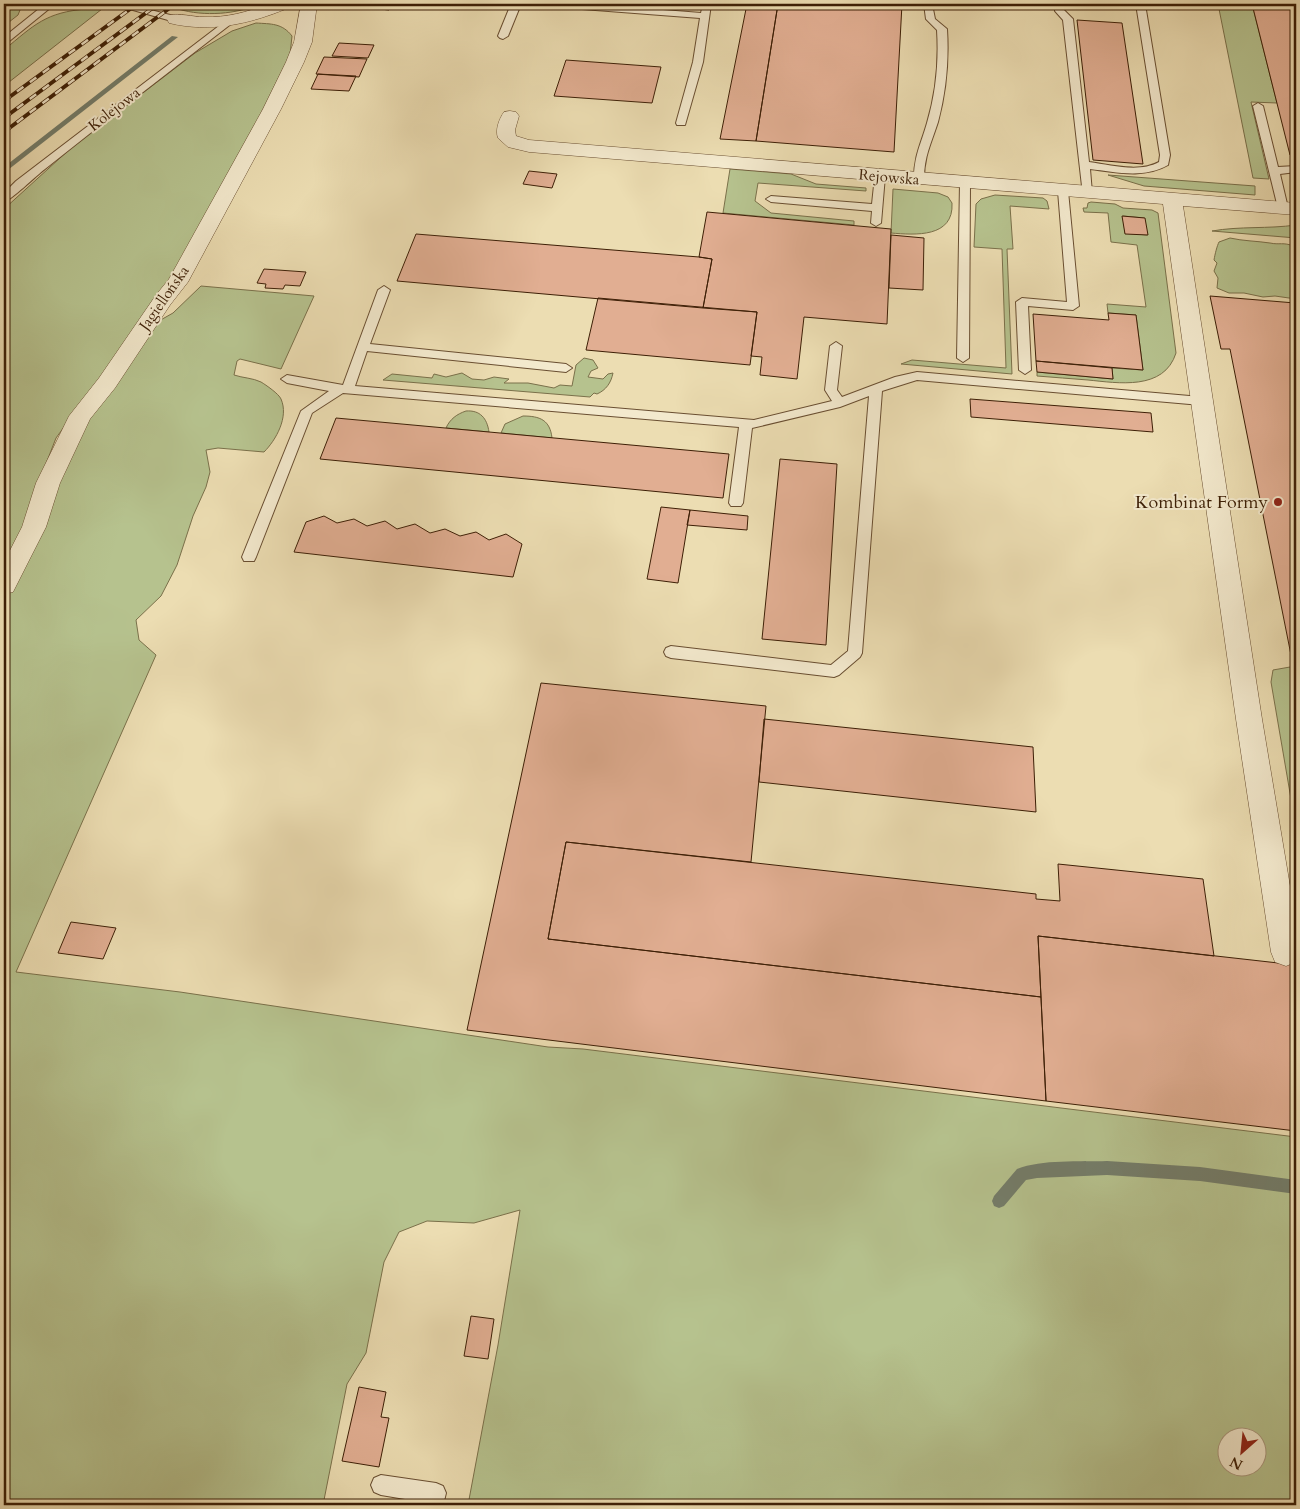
<svg xmlns="http://www.w3.org/2000/svg" width="1300" height="1509" font-family="Cardo,serif">
<style>
.green{fill:#b6c28e;stroke:#7a704a;fill-rule:evenodd}
.lines{fill:none;stroke-linecap:round;stroke-linejoin:round}
.stream{fill:#747d6a;fill-rule:evenodd}
.building{fill:#e1ae92;stroke:#3d1f06}
.service-casing{stroke:#694e31;stroke-width:2}
.minor-casing{stroke:#694e31;stroke-width:1}
.service{fill:#f3e9cd;fill-rule:evenodd}
.minor{fill:#f3e9cd;fill-rule:evenodd}
.rail-casing{stroke:#3d1f06;stroke-width:4}
.rail{stroke:#f3e9cd;stroke-width:2.5;stroke-dasharray:8;stroke-linecap:butt}
.poi-dot{fill:#8f2418;stroke:#f3e9cd;stroke-width:2}
.labels{text-anchor:middle;dominant-baseline:central;stroke-width:4;stroke-linejoin:round;paint-order:stroke}
.far-street-label{font-size:15px;fill:#3d1f06;stroke:#f3e9cd}
.poi-label{font-size:18px;fill:#3d1f06;stroke:#f3e9cd;text-anchor:end}
</style>
<rect width="100%" height="100%" fill="#ecddb2"/>
<filter id="stains"><feTurbulence type="fractalNoise" baseFrequency=".004" numOctaves="4"/><feColorMatrix values="0 0 0 0 .2 0 0 0 0 .09 0 0 0 0 .02 0 0 0 .5 -.17"/></filter>
<radialGradient id="worn" r=".72"><stop offset=".6" stop-color="#630" stop-opacity="0"/><stop offset="1" stop-color="#630" stop-opacity=".3"/></radialGradient>
<!-- green -->
<path class="green" d="M 4,4 L 16,4 L 20,10 L 18,15 L 4,26 Z
M 185,4 L 261,4 C 236,14 205,17 178,9 Z
M 1218,4 L 1252,4 L 1277,103 L 1251,102 L 1269,179 L 1253,178 Z
M 87,9 L 102,9 L 4,86 L 4,50 C 34,25 46,12 87,9 Z
M 256,23 C 271,24 282,23 292,36 L 290,55 L 194,248 L 56,438 L 29,507 L 25,529 L 4,572 L 4,209 L 71,148 L 195,53 L 232,31 Z
M 730,169 L 791,174 L 816,184 L 866,188 L 866,191 L 758,183 L 755,201 L 771,213 L 854,221 L 854,225 L 723,213 Z
M 1108,175 L 1255,186 L 1255,195 L 1144,186 Z
M 893,189 L 938,193 L 948,197 L 952,203 C 954,238 915,235 891,233 Z
M 995,195 L 1043,198 L 1047,201 L 1049,209 L 1010,206 L 1013,249 L 1007,249 L 1012,374 L 901,364 L 912,360 L 1006,368 L 1002,249 L 974,247 L 976,204 L 981,199 Z
M 1091,202 L 1115,204 L 1123,208 L 1152,210 L 1158,213 L 1176,353 C 1164,391 1118,383 1088,380 C 1071,379 1054,377 1037,376 L 1037,372 L 1113,379 L 1112,368 L 1143,370 L 1136,315 L 1108,313 L 1107,304 L 1146,307 L 1137,245 L 1111,242 L 1108,213 L 1084,212 L 1083,208 L 1087,208 L 1088,203 ZM 1123,216 L 1144,218 L 1147,235 L 1125,233 Z
M 1296,225 L 1296,238 L 1212,231 C 1240,226 1268,229 1296,225 Z
M 1230,238 C 1243,241 1257,241 1270,243 C 1279,245 1284,242 1293,246 L 1294,263 L 1296,267 L 1296,299 L 1275,296 L 1263,297 L 1244,293 L 1229,293 L 1217,288 L 1218,278 L 1214,271 L 1217,263 L 1214,260 C 1215,254 1217,246 1219,242 Z
M 201,286 L 314,296 L 281,369 L 240,359 L 237,361 L 234,375 C 243,378 253,378 261,382 C 266,385 279,394 281,399 C 289,417 276,440 264,452 L 218,448 L 206,450 L 210,472 L 206,487 L 193,516 L 177,565 L 161,596 L 136,620 L 139,640 L 156,655 L 16,972 L 180,992 L 548,1047 L 583,1049 L 1296,1137 L 1296,1505 L 468,1505 L 498,1345 L 520,1210 L 474,1223 L 427,1221 L 399,1232 L 384,1262 L 366,1353 L 347,1384 L 323,1505 L 4,1505 L 4,604 L 73,440 L 150,326 L 173,313 ZM 1228,1436 L 1258,1436 L 1258,1466 L 1228,1466 Z
M 584,358 L 593,360 L 598,368 L 591,371 L 588,377 L 603,379 L 608,374 L 613,373 C 611,383 606,390 597,394 L 594,393 L 590,397 L 383,380 L 392,374 L 432,378 L 434,374 L 446,377 L 462,373 L 472,379 L 484,380 L 494,377 L 509,379 L 504,383 L 528,383 L 554,388 L 560,385 L 572,386 L 576,365 Z
M 466,411 C 480,410 487,418 489,432 L 446,428 C 450,419 457,414 466,411 Z
M 523,416 C 540,416 550,420 552,438 L 501,433 L 505,424 Z
M 1290,667 L 1296,668 L 1296,828 L 1271,682 L 1273,670 Z"/>
<g class="lines">
<!-- stream -->
<path class="stream" d="M 214,4 L 221,4 L 214,9 L 211,7 Z
M 172,36 L 178,37 L 4,173 L 4,167 Z
M 1107,1161 L 1200,1167 L 1296,1180 L 1296,1194 L 1200,1181 L 1107,1175 L 1037,1178 L 1026,1180 L 1004,1206 L 999,1208 L 994,1206 L 992,1201 L 994,1196 L 1017,1169 C 1042,1159 1080,1162 1107,1161 Z"/>
</g>
<!-- building -->
<path class="building" d="M 374,4 L 393,4 L 389,10 L 371,8 Z
M 747,4 L 778,4 L 756,141 L 720,139 Z
M 778,4 L 902,4 L 894,152 L 756,141 Z
M 1252,4 L 1296,4 L 1296,154 L 1290,155 Z
M 1077,20 L 1122,23 L 1143,164 L 1093,160 Z
M 339,43 L 374,45 L 368,58 L 332,56 Z
M 324,57 L 367,59 L 359,77 L 316,74 Z
M 566,60 L 661,67 L 652,103 L 554,96 Z
M 318,74 L 356,76 L 349,91 L 311,89 Z
M 529,171 L 557,174 L 552,188 L 523,184 Z
M 707,212 L 891,229 L 887,324 L 804,317 L 797,379 L 760,375 L 762,357 L 751,356 L 757,312 L 703,308 L 712,259 L 699,257 Z
M 1122,216 L 1145,218 L 1148,235 L 1125,234 Z
M 416,234 L 699,257 L 712,259 L 703,308 L 397,281 Z
M 891,235 L 924,238 L 923,290 L 889,288 Z
M 264,269 L 306,272 L 300,286 L 285,285 L 283,289 L 265,288 L 266,284 L 257,283 Z
M 1210,296 L 1295,303 L 1296,309 L 1296,656 L 1291,655 L 1230,349 L 1221,349 Z
M 598,298 L 757,312 L 750,365 L 586,350 Z
M 1108,313 L 1136,315 L 1143,370 L 1036,361 L 1033,314 L 1109,320 Z
M 1036,361 L 1112,368 L 1113,379 L 1037,372 Z
M 970,399 L 1151,413 L 1153,432 L 971,417 Z
M 336,418 L 729,454 L 723,498 L 320,459 Z
M 780,459 L 837,464 L 826,645 L 762,639 Z
M 661,507 L 690,510 L 678,583 L 647,579 Z
M 690,510 L 748,516 L 747,530 L 687,525 Z
M 324,516 L 337,523 L 354,519 L 367,526 L 385,521 L 397,529 L 415,524 L 430,533 L 445,529 L 460,536 L 476,532 L 489,540 L 506,534 L 522,544 L 513,577 L 294,552 L 306,522 Z
M 541,683 L 766,706 L 751,862 L 566,842 L 548,939 L 1041,997 L 1046,1101 L 467,1030 Z
M 764,719 L 1033,747 L 1036,812 L 759,782 Z
M 566,842 L 1036,894 L 1036,899 L 1060,901 L 1058,864 L 1203,879 L 1214,956 L 1038,936 L 1041,997 L 548,939 Z
M 71,922 L 116,928 L 103,959 L 58,953 Z
M 1038,936 L 1296,965 L 1296,1131 L 1046,1101 Z
M 471,1316 L 494,1319 L 488,1359 L 464,1356 Z
M 359,1387 L 386,1392 L 381,1417 L 389,1418 L 379,1467 L 342,1461 Z"/>
<g class="lines">
<defs>
<path id="service" d="M 45,4 L 55,4 L 7,43 L 4,44 L 4,37 Z
M 112,4 L 127,4 L 178,17 L 180,19 L 175,22 Z
M 511,4 L 521,4 L 508,36 L 503,39 L 500,38 L 498,36 Z
M 551,4 L 587,4 L 701,13 L 703,4 L 711,4 L 703,62 L 685,125 L 677,125 L 676,123 L 693,62 L 700,18 L 556,7 Z
M 924,4 L 932,4 L 935,19 L 947,29 C 949,60 946,92 938,122 C 931,144 924,156 924,179 L 919,182 L 914,179 C 914,156 921,144 927,123 C 936,93 939,61 937,30 L 926,19 Z
M 1055,4 L 1063,4 L 1064,10 L 1073,19 L 1089,162 C 1111,165 1139,173 1159,162 L 1160,155 L 1136,4 L 1145,4 L 1170,155 L 1168,165 C 1144,179 1115,172 1090,169 L 1092,193 L 1087,196 L 1083,195 L 1063,20 L 1055,11 Z
M 228,19 L 231,20 L 231,24 C 169,72 106,120 45,169 C 37,175 10,201 4,202 L 4,193 L 16,181 Z
M 1258,103 L 1263,106 L 1278,167 L 1296,166 L 1296,172 L 1280,174 L 1288,208 L 1287,210 L 1283,211 L 1278,208 L 1253,106 Z
M 880,173 L 885,176 L 881,223 L 876,226 L 871,223 L 872,211 L 771,202 L 766,199 L 771,196 L 872,204 L 875,176 Z
M 965,180 L 970,183 L 969,358 L 963,362 L 957,358 L 960,183 Z
M 1063,188 L 1068,191 L 1079,306 L 1073,310 L 1028,306 L 1031,370 L 1025,374 L 1019,370 L 1016,302 L 1022,298 L 1067,302 L 1058,191 Z
M 384,286 L 390,290 L 370,344 L 566,364 L 572,368 L 566,372 L 367,351 L 355,386 L 754,420 L 832,401 L 825,390 L 830,346 L 836,342 L 842,346 L 837,390 L 842,397 L 895,377 L 917,372 L 1201,397 L 1207,401 L 1201,405 L 917,380 L 882,391 L 862,653 L 860,657 L 839,675 L 834,677 L 671,658 L 666,656 L 664,652 L 666,648 L 671,646 L 831,665 L 848,651 L 869,396 L 840,407 L 752,428 L 743,503 L 741,506 L 731,506 L 729,503 L 739,427 L 343,393 L 312,413 L 256,557 L 254,561 L 244,561 L 242,557 L 301,411 L 329,391 L 287,383 L 281,379 L 287,375 L 343,385 L 378,290 Z
M 381,1475 L 436,1483 L 443,1486 L 446,1493 L 443,1505 L 423,1505 L 423,1502 L 381,1495 L 374,1492 L 371,1485 L 374,1478 Z"/>
<path id="minor" d="M 268,4 L 290,4 L 288,8 C 250,24 210,33 169,23 L 167,19 L 169,15 C 180,13 192,17 204,17 C 226,18 248,12 268,4 Z
M 301,4 L 317,4 L 312,42 L 304,62 L 281,109 L 188,282 L 170,305 L 115,388 L 90,419 L 60,483 L 46,527 L 13,592 L 4,594 L 4,562 L 22,527 L 36,483 L 69,416 L 99,378 L 156,295 L 169,279 L 263,109 L 286,62 L 294,42 Z
M 510,111 L 516,112 L 519,116 L 515,130 L 516,136 L 529,140 L 1296,203 L 1296,215 L 1183,206 L 1262,719 L 1296,922 L 1296,962 L 1286,966 L 1275,962 L 1271,952 L 1236,719 L 1163,204 L 529,152 L 508,147 L 498,138 C 495,130 499,119 504,112 Z"/>
</defs>
<!-- service casing -->
<use href="#service" class="service-casing"/>
<!-- minor casing -->
<use href="#minor" class="minor-casing"/>
<!-- service -->
<use href="#service" class="service"/>
<!-- minor -->
<use href="#minor" class="minor"/>
<defs>
<path id="rail" d="M 4,101 L 137,4
M 4,118 L 158,4
M 4,132 L 175,4"/>
</defs>
<!-- rail casing -->
<use href="#rail" class="rail-casing"/>
<!-- rail -->
<use href="#rail" class="rail"/>
</g>
<!-- markers -->
<circle class="poi-dot" cx="1278" cy="502" r="5"/>
<g class="labels">
<!-- far-street labels -->
<g class="far-street-label">
<text transform="translate(114 109) rotate(-38)">Kolejowa</text>
<text transform="translate(889 177) rotate(5)">Rejowska</text>
<text transform="translate(164 298) rotate(-55)">Jagiellońska</text>
</g>
<!-- poi labels -->
<g class="poi-label">
<text x="1268" y="502">Kombinat Formy</text>
</g>
</g>
<!-- margin -->
<rect width="1300" height="1509" fill="none" stroke="#ecddb2" stroke-width="20"/>
<rect x="5" y="5" width="1290" height="1499" fill="none" stroke="#3d1f06" stroke-width="2.5"/>
<rect x="10" y="10" width="1280" height="1489" fill="none" stroke="#3d1f06"/>
<!-- north arrow -->
<g transform="translate(1242 1452) rotate(207)"><circle r="24" fill="#f3e9cd" stroke="#aa987d"/>
<path d="M0-4L9 19L0 12L-9 19Z" fill="#8f2418"/>
<text y="-8" font-size="14" font-weight="bold" text-anchor="middle" fill="#3d1f06">N</text>
</g>
<rect width="100%" height="100%" filter="url(#stains)"/>
<rect width="100%" height="100%" fill="url(#worn)"/>
</svg>
